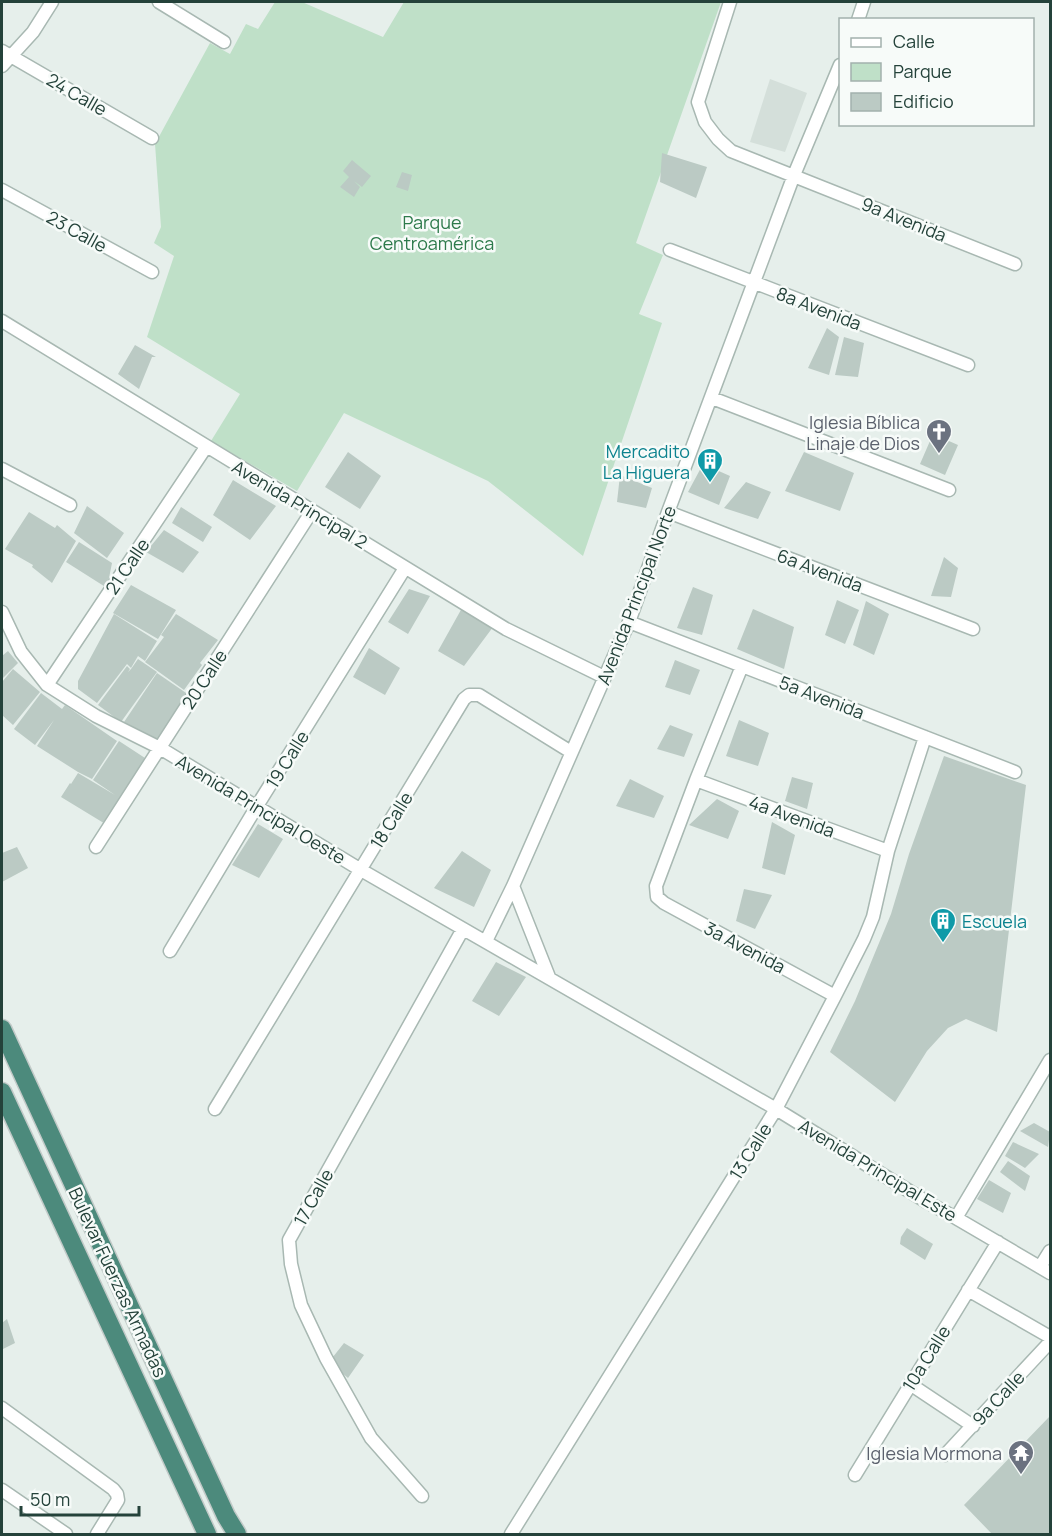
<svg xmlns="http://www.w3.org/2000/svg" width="1052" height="1536" font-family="Manrope,sans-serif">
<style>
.built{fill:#d4dfda}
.green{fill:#bfe0c8}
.building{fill:#bbcac4}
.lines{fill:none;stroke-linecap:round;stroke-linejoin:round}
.minor-casing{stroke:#a8b8b2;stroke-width:15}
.trunk-casing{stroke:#c2cac8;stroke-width:21}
.minor{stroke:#fff;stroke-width:12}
.trunk{stroke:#4c8a7c;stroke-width:18}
.labels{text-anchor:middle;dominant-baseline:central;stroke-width:5;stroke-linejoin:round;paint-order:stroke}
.street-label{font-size:18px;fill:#24423a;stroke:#f7fbf9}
.park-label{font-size:18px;fill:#2d7a4b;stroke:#f7fbf9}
.worship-label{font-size:18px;fill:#5b616d;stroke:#f7fbf9;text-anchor:end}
.culture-label{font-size:18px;fill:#0d838f;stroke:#f7fbf9;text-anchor:end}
</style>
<rect width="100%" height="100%" fill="#e6efeb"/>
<!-- built -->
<path class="built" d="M 770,79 L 807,93 L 785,152 L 750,142 Z"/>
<!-- green -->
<path class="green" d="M 275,2 L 302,2 L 383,37 L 404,2 L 721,2 L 636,243 L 663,255 L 639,314 L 662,323 L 583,556 L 488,481 L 344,413 L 297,491 L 211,441 L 240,394 L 147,337 L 174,256 L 154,243 L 161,227 L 155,144 L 210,43 L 230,54 L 246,24 L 258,29 Z"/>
<!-- building -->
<path class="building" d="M 662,153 L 707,167 L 696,198 L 660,182 Z
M 352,160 L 371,176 L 362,187 L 354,181 L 360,187 L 354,197 L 340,187 L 349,177 L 343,171 Z
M 402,172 L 412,175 L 408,191 L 396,187 Z
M 827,328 L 839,337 L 829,375 L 808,368 Z
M 844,337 L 864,343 L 858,377 L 835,375 Z
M 135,345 L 156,357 L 152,357 L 139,389 L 118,374 Z
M 933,434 L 958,445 L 945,475 L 920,464 Z
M 348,452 L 381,476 L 360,509 L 325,487 Z
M 804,452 L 854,473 L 840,511 L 785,491 Z
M 703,464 L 730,476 L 719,505 L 688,492 Z
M 620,475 L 652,488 L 646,508 L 617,502 Z
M 233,480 L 276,506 L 250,540 L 213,515 Z
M 746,482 L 771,492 L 758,519 L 724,508 Z
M 87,506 L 124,533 L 107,558 L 74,533 Z
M 181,507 L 212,527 L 203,542 L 172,523 Z
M 29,512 L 55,528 L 57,525 L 76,541 L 52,583 L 32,567 L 33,565 L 5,549 Z
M 164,530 L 199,552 L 183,573 L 146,552 Z
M 79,542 L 112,563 L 107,588 L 66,562 Z
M 944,557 L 958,568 L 951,597 L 931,596 Z
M 131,585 L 176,610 L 158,639 L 113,613 Z
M 693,587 L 713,595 L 702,635 L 677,628 Z
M 409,589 L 430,596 L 408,634 L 388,622 Z
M 837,600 L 859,610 L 845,644 L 825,635 Z
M 866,601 L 889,614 L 874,655 L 853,645 Z
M 462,608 L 493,627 L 464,666 L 438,651 Z
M 753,609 L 794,627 L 784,669 L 737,649 Z
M 114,614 L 157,641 L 145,661 L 138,656 L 131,668 L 127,664 L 97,703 L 78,689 L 78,681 Z
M 176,614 L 218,640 L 200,663 L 202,665 L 184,690 L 145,662 L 164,637 L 161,635 Z
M 369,648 L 400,668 L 385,695 L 353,677 Z
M 8,651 L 18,663 L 2,679 L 2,656 Z
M 138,659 L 157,672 L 121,722 L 98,705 L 127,666 L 130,669 L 128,672 L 131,669 L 133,671 L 131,669 Z
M 675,660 L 700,670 L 690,695 L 665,687 Z
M 13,669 L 40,692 L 13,725 L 2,715 L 2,682 Z
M 157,673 L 189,695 L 157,741 L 152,742 L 124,722 Z
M 41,693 L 62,709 L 65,705 L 117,741 L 92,779 L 78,772 L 37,746 L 54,720 L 35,745 L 14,729 Z
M 739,720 L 769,733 L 758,766 L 726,756 Z
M 670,725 L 693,734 L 684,757 L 657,749 Z
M 119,741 L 145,758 L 120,798 L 121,799 L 107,825 L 61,797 L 70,783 L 71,784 L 78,773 L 115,795 L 93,780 Z
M 944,756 L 1026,785 L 997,1032 L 966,1019 L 948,1028 L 927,1051 L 895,1102 L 830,1052 L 855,1001 L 891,914 L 909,854 Z
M 792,777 L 813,783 L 807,809 L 785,801 Z
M 630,779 L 664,796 L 654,818 L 616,806 Z
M 717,799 L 739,811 L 728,839 L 689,825 Z
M 772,822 L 795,835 L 785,875 L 762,868 Z
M 258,824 L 283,839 L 259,878 L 232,865 Z
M 17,847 L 28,868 L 2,882 L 2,853 Z
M 462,851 L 491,870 L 474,907 L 434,888 Z
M 744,889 L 772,895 L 755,929 L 736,921 Z
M 496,962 L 526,977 L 499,1016 L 472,1001 Z
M 1034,1123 L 1050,1132 L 1048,1147 L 1020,1131 Z
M 1013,1142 L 1039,1154 L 1025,1168 L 1005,1156 Z
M 1008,1161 L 1030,1176 L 1025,1191 L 1000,1172 Z
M 989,1180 L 1011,1193 L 1003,1213 L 977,1199 Z
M 907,1228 L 933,1244 L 925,1260 L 900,1244 L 901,1237 Z
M 7,1319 L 15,1343 L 3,1349 L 2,1346 L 2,1323 Z
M 344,1343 L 364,1355 L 348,1378 L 329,1362 Z
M 1050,1416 L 1050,1532 L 1049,1534 L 992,1534 L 964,1505 Z"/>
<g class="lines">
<defs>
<path id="minor" d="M 159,2 L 224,42
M 730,2 L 698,102 L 705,122 L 718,139 L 731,151 L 1015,264
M 858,20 L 864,2
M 2,51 L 152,138
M 2,66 L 33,32 L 52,2
M 2,190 L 152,272
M 670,250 L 968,365
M 2,321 L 506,629 L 604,677
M 712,398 L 949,490
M 2,469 L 70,505
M 668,512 L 973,629
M 2,612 L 21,652 L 47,685 L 96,716 L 160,748 L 361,870 L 776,1109 L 927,1202 L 956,1218 L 1050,1273
M 629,622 L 1015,772
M 742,666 L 696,780 L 656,886 L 657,897 L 664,903 L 835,996
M 47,685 L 206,447
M 696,780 L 888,851
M 96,847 L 312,511
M 486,941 L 513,886
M 170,951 L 257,806 L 405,568
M 549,977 L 513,886 L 629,622 L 668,512 L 794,175 L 840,65
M 215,1109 L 464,699 L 469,695 L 479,695 L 571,752
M 956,1218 L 1050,1060
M 1040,1267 L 1050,1251
M 968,1290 L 1050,1337
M 910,1384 L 973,1426
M 2,1408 L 113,1489 L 117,1494 L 118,1500 L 97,1534
M 945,1455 L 1050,1342
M 855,1475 L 998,1242
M 2,1490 L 66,1534
M 422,1496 L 371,1438 L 326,1358 L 301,1305 L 291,1264 L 289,1240 L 463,929
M 511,1534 L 776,1109 L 835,996 L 864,939 L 873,917 L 888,851 L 925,737"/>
<path id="trunk" d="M 2,1029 L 226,1516 L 237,1534
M 2,1092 L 207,1534"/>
</defs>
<!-- minor casing -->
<use href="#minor" class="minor-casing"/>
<!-- trunk casing -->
<use href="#trunk" class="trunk-casing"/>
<!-- minor -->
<use href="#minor" class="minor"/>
<!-- trunk -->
<use href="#trunk" class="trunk"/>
</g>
<!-- icons -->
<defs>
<symbol id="church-pin" viewBox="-11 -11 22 30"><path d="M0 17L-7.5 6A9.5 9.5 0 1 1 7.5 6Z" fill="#6b7280" stroke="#f7fbf9"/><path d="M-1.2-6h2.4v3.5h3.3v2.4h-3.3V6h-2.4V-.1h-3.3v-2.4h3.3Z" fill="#fff"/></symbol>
<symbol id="building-pin" viewBox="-11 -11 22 30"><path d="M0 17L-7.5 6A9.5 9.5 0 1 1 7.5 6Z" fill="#0f9aa8" stroke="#f7fbf9"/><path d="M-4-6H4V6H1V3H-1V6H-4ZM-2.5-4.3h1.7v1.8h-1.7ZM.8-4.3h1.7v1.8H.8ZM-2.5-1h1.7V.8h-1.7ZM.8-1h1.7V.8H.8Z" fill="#fff"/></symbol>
<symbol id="temple-pin" viewBox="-11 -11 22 30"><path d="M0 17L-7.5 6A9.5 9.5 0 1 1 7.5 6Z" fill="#6b7280" stroke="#f7fbf9"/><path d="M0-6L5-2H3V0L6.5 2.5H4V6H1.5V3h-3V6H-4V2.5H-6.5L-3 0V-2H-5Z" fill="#fff"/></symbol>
</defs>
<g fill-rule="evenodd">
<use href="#church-pin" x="924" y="417" width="30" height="40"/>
<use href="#building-pin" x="695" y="446" width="30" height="40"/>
<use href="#building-pin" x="928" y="906" width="30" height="40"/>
<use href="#temple-pin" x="1006" y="1438" width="30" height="40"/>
</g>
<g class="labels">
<!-- street labels -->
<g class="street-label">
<text transform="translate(77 94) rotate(30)">24 Calle</text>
<text transform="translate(904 219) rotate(22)">9a Avenida</text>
<text transform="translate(77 231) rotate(29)">23 Calle</text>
<text transform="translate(819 308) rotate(21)">8a Avenida</text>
<text transform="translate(300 504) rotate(31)">Avenida Principal 2</text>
<text transform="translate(127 566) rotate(-56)">21 Calle</text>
<text transform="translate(820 570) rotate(21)">6a Avenida</text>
<text transform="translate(636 595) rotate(-69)">Avenida Principal Norte</text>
<text transform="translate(204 679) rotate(-57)">20 Calle</text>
<text transform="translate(822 697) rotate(21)">5a Avenida</text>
<text transform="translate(287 759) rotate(-58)">19 Calle</text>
<text transform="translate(261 809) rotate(31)">Avenida Principal Oeste</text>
<text transform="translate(792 816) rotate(20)">4a Avenida</text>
<text transform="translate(391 820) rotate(-58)">18 Calle</text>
<text transform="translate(745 947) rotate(28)">3a Avenida</text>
<text transform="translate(750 1151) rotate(-58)">13 Calle</text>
<text transform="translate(878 1170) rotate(31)">Avenida Principal Este</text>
<text transform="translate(313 1197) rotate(-61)">17 Calle</text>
<text transform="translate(118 1282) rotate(65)">Bulevar Fuerzas Armadas</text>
<text transform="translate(926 1358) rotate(-58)">10a Calle</text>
<text transform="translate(998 1398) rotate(-47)">9a Calle</text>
</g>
<!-- park labels -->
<g class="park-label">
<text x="432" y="222">Parque<tspan x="432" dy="21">Centroamérica</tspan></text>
</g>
<!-- worship labels -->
<g class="worship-label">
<text x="920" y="422">Iglesia Bíblica<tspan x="920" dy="21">Linaje de Dios</tspan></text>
<text x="1002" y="1453">Iglesia Mormona</text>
</g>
<!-- culture labels -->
<g class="culture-label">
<text x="690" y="451">Mercadito<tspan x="690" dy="21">La Higuera</tspan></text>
<text x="962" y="921" text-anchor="start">Escuela</text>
</g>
</g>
<!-- border -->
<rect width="1052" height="1536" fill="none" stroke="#24423a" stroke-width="6"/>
<!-- legend -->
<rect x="839" y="18" width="195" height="108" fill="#f7fbf9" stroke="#a3b1ad" stroke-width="1.5"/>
<rect x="851" y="38" width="30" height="9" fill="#ffffff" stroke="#a3b1ad" stroke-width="1.5"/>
<text x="893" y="48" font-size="18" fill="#24423a">Calle</text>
<rect x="851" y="63" width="30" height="18" fill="#bfe0c8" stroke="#a3b1ad" stroke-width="1.5"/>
<text x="893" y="78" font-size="18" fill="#24423a">Parque</text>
<rect x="851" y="93" width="30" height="18" fill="#bbcac4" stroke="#a3b1ad" stroke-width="1.5"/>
<text x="893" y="108" font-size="18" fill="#24423a">Edificio</text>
<!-- scale -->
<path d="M21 1506v9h118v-9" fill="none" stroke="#24423a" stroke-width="3"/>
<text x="30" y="1506" font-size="18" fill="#24423a" stroke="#f7fbf9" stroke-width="4.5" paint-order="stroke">50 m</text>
</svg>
